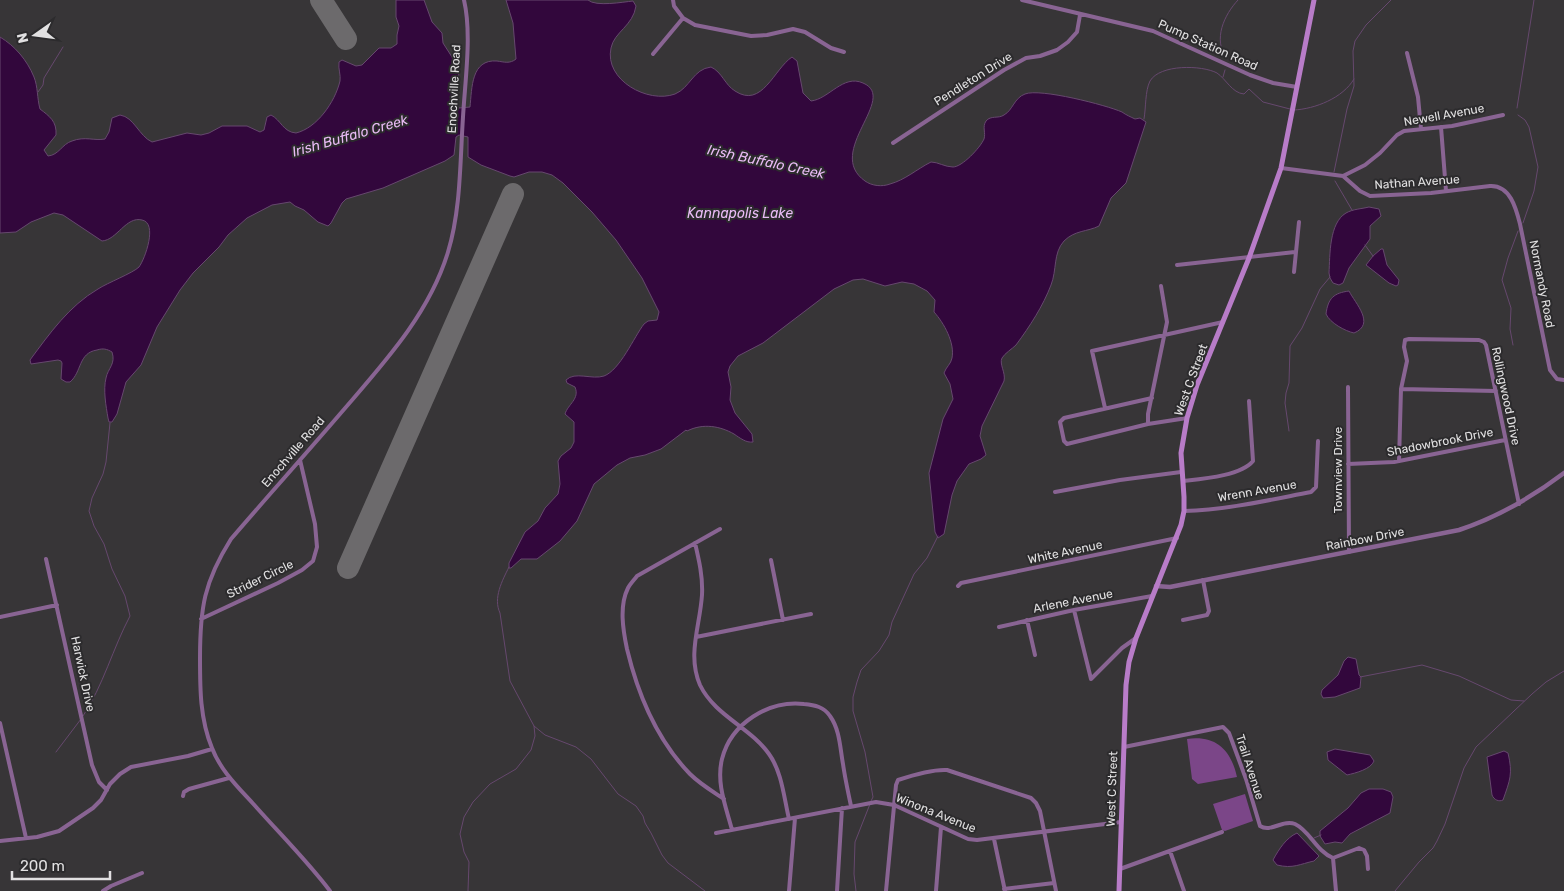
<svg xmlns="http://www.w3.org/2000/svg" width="1564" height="891" font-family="Rubik,sans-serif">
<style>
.green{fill:#7b4688}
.water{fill:#32073c;stroke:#66486e}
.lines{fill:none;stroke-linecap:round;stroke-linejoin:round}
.stream{stroke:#66486e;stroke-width:1}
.runway{stroke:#6c6a6c;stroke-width:22}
.minor{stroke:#896493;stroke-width:4}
.tertiary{stroke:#896493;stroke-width:4.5}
.secondary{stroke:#b87cc8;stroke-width:5}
.labels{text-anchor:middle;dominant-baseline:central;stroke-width:4;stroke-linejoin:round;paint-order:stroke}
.street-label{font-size:12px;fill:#e1e0e1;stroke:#2c2b2d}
.water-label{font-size:14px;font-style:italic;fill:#e9bbf5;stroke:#2c2b2d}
</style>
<rect width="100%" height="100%" fill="#373537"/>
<!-- green -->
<path class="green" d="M 1187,739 C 1216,735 1231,750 1237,777 L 1198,784 L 1192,779 Z
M 1245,794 L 1253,821 L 1225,831 L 1222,830 L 1213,804 Z"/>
<!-- water -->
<path class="water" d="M 396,0 L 424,0 L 432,22 L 442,33 L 443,43 L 459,68 L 457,104 L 459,108 L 470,107 C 472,88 471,59 497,61 C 504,62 510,64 516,59 L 513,23 L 506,0 L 588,0 C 596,7 623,2 633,1 L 636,6 C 633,26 614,32 611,48 C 604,80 648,104 675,94 C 690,88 693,69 711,67 C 722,72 725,85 735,91 C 762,109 774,69 792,57 L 797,61 L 803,93 L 811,101 C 829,99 843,74 863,83 C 899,98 824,152 865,181 C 872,186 882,187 890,184 C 905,180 917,169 931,162 C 938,162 945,167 953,167 C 962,167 980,148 984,139 C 986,133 982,127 986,121 C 991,115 998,119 1004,115 C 1013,110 1014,98 1025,94 C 1040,88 1106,105 1122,112 C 1126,115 1131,117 1135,119 L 1140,118 L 1146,122 L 1126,183 L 1111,198 L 1099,226 C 1087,232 1075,230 1064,241 C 1053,253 1057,270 1051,285 C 1043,306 1030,326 1016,345 C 1012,349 1005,353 1002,358 C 999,364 1006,373 1004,381 L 982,426 L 980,436 L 986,455 L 981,459 L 969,464 L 957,481 L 952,495 L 944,534 L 938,538 L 935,532 L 929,473 L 943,419 L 953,399 L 950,384 L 944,373 C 946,367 951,364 952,358 C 955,343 944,323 934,312 L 935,300 L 927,291 L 914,284 L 902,282 L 885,286 L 863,279 L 853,280 L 834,289 L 763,343 L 738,356 L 730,366 L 728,372 L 731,387 L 730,400 L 735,413 L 752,434 L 753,442 C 746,443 740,438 734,434 C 720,426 703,423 687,431 L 686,430 L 661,449 L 645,455 L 630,458 L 617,465 L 594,484 L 577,521 L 560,541 L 537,559 L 521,559 L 511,568 L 509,568 L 509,563 L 525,532 L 538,521 L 545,508 L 558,494 L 560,484 L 558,461 L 561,456 L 571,448 L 574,442 L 574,422 L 565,414 C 568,404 580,399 575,387 L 567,383 L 566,380 C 575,371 592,380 604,376 C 620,370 634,337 644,324 L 648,321 L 657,320 L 659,312 L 642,278 L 616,240 L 592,212 L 563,183 L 552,175 L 542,172 L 529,172 L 514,177 L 510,176 L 481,165 L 468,157 L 468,137 L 459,135 L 456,137 L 454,155 L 445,161 L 383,188 L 346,199 L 342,203 L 331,223 L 328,226 L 318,222 L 304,210 L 295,206 L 290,202 L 272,205 L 247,218 L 228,235 L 219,247 L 193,273 L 180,290 L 157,327 L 141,365 L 126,382 L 117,414 L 112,422 L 109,422 L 108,418 C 106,406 103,390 106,378 C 108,368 116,364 112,352 C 107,349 103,348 97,350 C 78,353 82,372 70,382 L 66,382 L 61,379 L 62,363 L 61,361 L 58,360 L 31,364 L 30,360 C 50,333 69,306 98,289 C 107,283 133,273 139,267 C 145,259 158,223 142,220 C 126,216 117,240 102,241 L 63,215 L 54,213 L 31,222 L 16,232 L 0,233 L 0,37 C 15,46 27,60 34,77 C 38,87 37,98 40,109 C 49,116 57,121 56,135 L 44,150 L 48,156 C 59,155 62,144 72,141 C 85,136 94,141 105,139 L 109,132 L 112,118 L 120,115 C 134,117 139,136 152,142 L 187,133 L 201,135 L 209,133 L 222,126 L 247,126 L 260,132 L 264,130 L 267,117 L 271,115 C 281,120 283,132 296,133 C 317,128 335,102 340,81 C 341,75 338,69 339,62 L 342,60 L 356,66 L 362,65 L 379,48 L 391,48 L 397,44 L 397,35 L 399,26 L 396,17 Z
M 1369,207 L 1379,209 L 1381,216 L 1370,226 L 1370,239 L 1349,268 L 1343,283 L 1339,285 L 1333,283 L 1330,278 L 1329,273 C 1330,255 1329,223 1346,213 C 1353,209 1361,209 1369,207 Z
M 1381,249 L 1383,249 L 1387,265 L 1399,280 L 1398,285 L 1396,286 L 1389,283 L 1366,265 L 1373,256 Z
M 1349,291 C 1355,303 1376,324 1354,333 C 1345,331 1330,323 1326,314 C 1328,298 1334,293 1349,291 Z
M 1348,657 L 1356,659 L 1359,675 L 1361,677 L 1360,688 L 1335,697 L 1323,698 L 1321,694 L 1322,690 L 1338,675 L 1344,661 Z
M 1335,749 L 1370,755 L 1374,761 C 1371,769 1356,773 1347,775 L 1328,760 L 1327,752 Z
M 1504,751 L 1508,753 C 1513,774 1510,780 1503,800 C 1499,802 1494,800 1492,795 L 1487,757 Z
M 1369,789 L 1383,789 L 1391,792 L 1393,797 L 1390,813 L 1350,834 L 1342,843 L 1335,842 L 1325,844 L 1320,836 L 1320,831 L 1348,808 L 1361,793 Z
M 1297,833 L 1319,856 L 1314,861 C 1300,864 1293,869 1277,865 L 1273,860 C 1279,849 1286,838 1297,833 Z"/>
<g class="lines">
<!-- stream -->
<path class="stream" d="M 1226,58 C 1213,39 1224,15 1238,0
M 1223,77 L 1225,70
M 38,92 L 43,85 L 44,78 L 63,47
M 1517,108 L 1534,0
M 1294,110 C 1315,109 1343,98 1354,79
M 1518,115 L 1525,120 L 1529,127 L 1538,167 L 1534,191 L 1523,223
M 1144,119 C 1146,108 1145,91 1150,81 C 1160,64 1202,65 1217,73 C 1226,79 1232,93 1244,94 L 1249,89 L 1263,102 L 1290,109
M 1334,172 L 1347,109 L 1354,86 L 1353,51 L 1355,41 L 1366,25 L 1391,0
M 1335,181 L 1352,210
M 1365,245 L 1373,256
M 1513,345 L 1510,329 L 1511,308 L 1502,280 L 1508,258 L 1518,231
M 1289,431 L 1285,403 L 1286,393 L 1289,383 L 1290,346 L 1302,328 L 1320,289 L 1330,277
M 1360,677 L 1422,665 L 1459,676 L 1511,700 L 1524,701
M 83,716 C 103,686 113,648 130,616 L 125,596 L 112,569 L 104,544 L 94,526 L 89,511 L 92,498 L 103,474 L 106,462 L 110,423
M 534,726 L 545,735 L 576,747 L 591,759 L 618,794 L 636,806 L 643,816 L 645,823 L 651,833 L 662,855 L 668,863 L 705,891
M 56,752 L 81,719
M 871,801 L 873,797 L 865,752 L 853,711 L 853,697 L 857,682 L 861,670 L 879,651 L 889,635 L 892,622 L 914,574 L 927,558 L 938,536
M 1314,838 L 1321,835
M 468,891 L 469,862 L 464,852 L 460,834 L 464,817 L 473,802 L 490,784 L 516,769 L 531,750 L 535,736 L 534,726 L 510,681 L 500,613 C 493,598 502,581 509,567
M 856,891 L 854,874 L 855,842 L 870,804
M 1395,891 L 1419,862 L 1433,848 L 1437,841 L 1445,824 L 1464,768 L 1476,747 L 1532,694 L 1546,682 L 1564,671"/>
<!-- runway -->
<path class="runway" d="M 321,0 L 346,39
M 348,568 L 513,194"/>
<!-- minor -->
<path class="minor" d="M 673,0 L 674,6 L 683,18 L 695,25 L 751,36 L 767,35 L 793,29 L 805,32 L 831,48 L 844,52
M 1022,0 L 1153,31 L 1250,75 L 1273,83 L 1297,87
M 1407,53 L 1418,97 L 1421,129
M 653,54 L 683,18
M 1441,127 L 1446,191
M 893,143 L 1004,70 L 1026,58 L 1040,56 L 1057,50 L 1068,42 L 1077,32 L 1080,15
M 1281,168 L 1343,176 L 1360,191 L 1370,196 L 1431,193 L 1490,186 C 1510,185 1516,208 1520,224 L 1550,370 L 1557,379 L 1564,380
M 1343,176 L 1365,165 L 1380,153 L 1397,135 L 1404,131 L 1452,126 L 1503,115
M 1177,265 L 1295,252
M 1294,272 L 1299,222
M 1348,387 L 1349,552
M 1401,389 L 1496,391
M 1152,398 L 1064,418 L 1060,422 L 1064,441 L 1067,444 L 1148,424 L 1187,418
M 1105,408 L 1092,351 L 1223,322
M 1148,424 L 1148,414 L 1167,322 L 1161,286
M 1399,461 L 1401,389 L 1407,361 L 1404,347 L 1405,340 L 1409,339 L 1479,340 L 1484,342 L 1486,345 L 1519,504
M 1348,464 L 1394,462 L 1505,440
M 1183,481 C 1201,479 1241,476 1253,461 L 1249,401
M 1055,492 L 1120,480 L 1181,472
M 1184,511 C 1226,510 1269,500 1311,492 L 1316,487 L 1318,441
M 720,529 L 637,576 C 634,580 630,584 628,588 C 619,606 623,630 627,649 C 638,695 656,739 690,774 C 700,784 712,791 724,799
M 695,543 C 699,560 703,577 702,595 C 700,626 687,655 700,685 C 715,716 750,727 769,754 C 782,772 784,798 789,819
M 46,559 L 92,765 L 99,782 L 107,790
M 771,560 L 783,620
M 958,586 L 961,583 L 1177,538
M 1074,610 L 1091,679 L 1122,648 L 1136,638
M 0,617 L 57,605
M 201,619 L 278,583 L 302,570 L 313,561 L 317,547 L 315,524 L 300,460
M 1027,620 L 1035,655
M 1183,620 L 1207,615 L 1209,611 L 1203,580
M 999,627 L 1074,610 L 1152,596
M 696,637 L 811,614
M 0,723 L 26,838
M 1124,747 L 1223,727 L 1229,733 L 1246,779 L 1260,826 C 1271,833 1283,819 1295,824 C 1310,831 1316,851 1333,858
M 183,796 L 184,792 L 189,789 L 229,778
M 732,830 C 726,807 716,783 722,759 C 731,723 769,700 804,704 C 815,705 824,707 830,716 C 840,730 840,748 843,764 C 845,778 848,792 851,806
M 716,833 L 876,802 L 894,805 L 968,839 L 977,840 L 1121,822
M 994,839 L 1005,891
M 0,841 L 37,837 L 59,831 L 93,808 L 101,800 L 110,784 L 120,774 L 131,767 L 188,756 L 212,749
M 1170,851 L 1184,891
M 1333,858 L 1359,848 L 1364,850 L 1367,856 L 1368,869
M 1333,858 L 1336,891
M 1120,869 L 1222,832
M 1004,889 L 1054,883
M 103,891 L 111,886 L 142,873
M 330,891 C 308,862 282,836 257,808 C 241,790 221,772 212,748 C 200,719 200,689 200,658 C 200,608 204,582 231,539 C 267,497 304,456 340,414 C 382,365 429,315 448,252 C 461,209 460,161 463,117 C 465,81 472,34 464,0
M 789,891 L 795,818
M 837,891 L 842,808
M 886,891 L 896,785 L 898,780 C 913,775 932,769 947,770 L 1031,798 L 1036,803 L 1040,811 L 1056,891
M 936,891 L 941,827"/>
<!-- tertiary -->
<path class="tertiary" d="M 1156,586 L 1170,587 L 1459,530 C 1498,517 1531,498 1564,473"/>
<!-- secondary -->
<path class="secondary" d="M 1119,891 L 1126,685 L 1129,662 L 1136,638 L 1181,525 L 1184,511 L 1184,497 L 1181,453 L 1187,418 L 1197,385 L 1249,258 L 1281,168 L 1314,0"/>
</g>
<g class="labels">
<!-- street labels -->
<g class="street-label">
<text transform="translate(1208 45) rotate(24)">Pump Station Road</text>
<text transform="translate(973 79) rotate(-32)">Pendleton Drive</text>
<text transform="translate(454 89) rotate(-87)">Enochville Road</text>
<text transform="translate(1444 115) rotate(-10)">Newell Avenue</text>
<text transform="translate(1417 182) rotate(-4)">Nathan Avenue</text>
<text transform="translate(1542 284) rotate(79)">Normandy Road</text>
<text transform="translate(1191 380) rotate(-70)">West C Street</text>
<text transform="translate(1506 396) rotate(78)">Rollingwood Drive</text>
<text transform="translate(1440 442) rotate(-11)">Shadowbrook Drive</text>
<text transform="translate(293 452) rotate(-49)">Enochville Road</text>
<text transform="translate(1338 470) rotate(-90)">Townview Drive</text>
<text transform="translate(1257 491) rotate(-10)">Wrenn Avenue</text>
<text transform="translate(1365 539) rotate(-11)">Rainbow Drive</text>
<text transform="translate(1065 552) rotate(-12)">White Avenue</text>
<text transform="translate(260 579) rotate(-26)">Strider Circle</text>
<text transform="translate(1073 601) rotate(-11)">Arlene Avenue</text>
<text transform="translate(83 674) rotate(78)">Harwick Drive</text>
<text transform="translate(1250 767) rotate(72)">Trail Avenue</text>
<text transform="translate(1112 789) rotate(-88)">West C Street</text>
<text transform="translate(936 813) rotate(22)">Winona Avenue</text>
</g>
<!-- water labels -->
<g class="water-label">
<text transform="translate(350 136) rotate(-16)">Irish Buffalo Creek</text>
<text transform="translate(766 162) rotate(12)">Irish Buffalo Creek</text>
<text x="740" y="213">Kannapolis Lake</text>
</g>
</g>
<!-- north arrow -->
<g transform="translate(35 35) rotate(256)" stroke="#2c2b2d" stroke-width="4" paint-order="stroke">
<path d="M0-4L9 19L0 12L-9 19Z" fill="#e1e0e1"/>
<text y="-8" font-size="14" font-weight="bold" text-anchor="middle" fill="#e1e0e1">N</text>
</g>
<!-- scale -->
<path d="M12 871v8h98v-8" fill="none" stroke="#e1e0e1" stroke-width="2.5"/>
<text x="20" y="871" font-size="15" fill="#e1e0e1" stroke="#2c2b2d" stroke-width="4" paint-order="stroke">200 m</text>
</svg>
